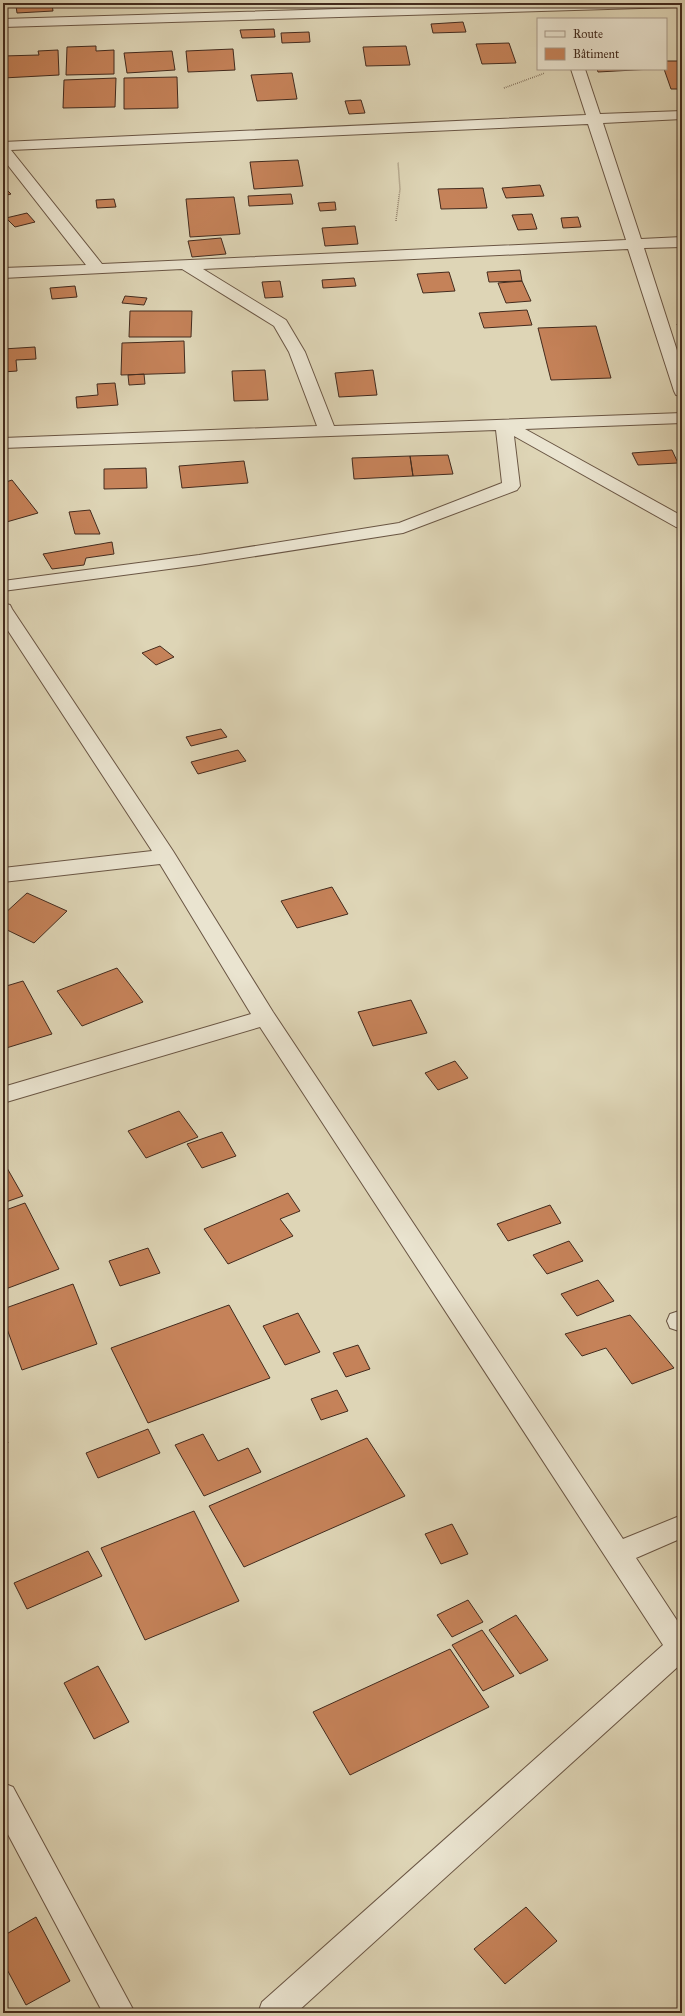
<svg xmlns="http://www.w3.org/2000/svg" width="685" height="2016" font-family="'IM FELL Great Primer',serif">
<style>
.building{fill:#c58259;stroke:#432b1e}
.lines{fill:none;stroke-linecap:round;stroke-linejoin:round}
.minor-casing{stroke:#6a5644;stroke-width:2}
.path{stroke:#432b1e;stroke-width:1.5;stroke-dasharray:0.5 1.5;stroke-linecap:butt}
.minor{fill:#eae4d0;fill-rule:evenodd}
</style>
<rect width="100%" height="100%" fill="#ded5b6"/>
<filter id="stains"><feTurbulence type="fractalNoise" baseFrequency=".005" numOctaves="4"/><feColorMatrix values="0 0 0 0 .2 0 0 0 0 .09 0 0 0 0 .02 0 0 0 .5 -.17"/></filter>
<radialGradient id="worn" r=".72"><stop offset=".6" stop-color="#630" stop-opacity="0"/><stop offset="1" stop-color="#630" stop-opacity=".3"/></radialGradient>
<!-- building -->
<path class="building" d="M 52,4 L 53,11 L 17,13 L 16,6 Z
M 463,22 L 466,32 L 433,33 L 431,24 Z
M 274,29 L 275,37 L 242,38 L 240,30 Z
M 309,32 L 310,42 L 282,43 L 281,33 Z
M 509,43 L 516,63 L 482,64 L 476,44 Z
M 96,46 L 96,51 L 114,50 L 114,74 L 66,75 L 67,47 Z
M 406,46 L 410,65 L 366,66 L 363,47 Z
M 233,49 L 235,70 L 188,72 L 186,51 Z
M 58,50 L 59,75 L 3,78 L 3,56 L 39,55 L 38,51 Z
M 172,51 L 175,70 L 127,73 L 124,53 Z
M 666,61 L 682,61 L 682,89 L 671,89 L 664,69 L 666,69 Z
M 597,69 L 652,69 L 598,72 Z
M 292,73 L 297,99 L 257,101 L 251,75 Z
M 177,77 L 178,108 L 124,109 L 124,78 Z
M 116,78 L 115,107 L 63,108 L 64,80 Z
M 361,100 L 365,113 L 349,114 L 345,101 Z
M 298,160 L 303,186 L 254,189 L 250,162 Z
M 540,185 L 544,196 L 506,198 L 502,188 Z
M 3,186 L 11,194 L 3,196 Z
M 483,188 L 487,208 L 441,209 L 438,189 Z
M 291,194 L 293,204 L 249,206 L 248,196 Z
M 234,197 L 240,234 L 190,237 L 186,199 Z
M 114,199 L 116,207 L 97,208 L 96,200 Z
M 335,202 L 336,210 L 320,211 L 318,203 Z
M 27,213 L 35,222 L 15,227 L 6,218 Z
M 532,214 L 537,229 L 518,230 L 512,215 Z
M 578,217 L 581,227 L 563,228 L 561,218 Z
M 355,226 L 358,244 L 325,246 L 322,228 Z
M 221,238 L 226,254 L 192,257 L 188,241 Z
M 520,270 L 522,281 L 489,282 L 487,272 Z
M 449,272 L 455,291 L 423,293 L 417,274 Z
M 354,278 L 356,286 L 323,288 L 322,280 Z
M 280,281 L 283,297 L 265,298 L 262,282 Z
M 522,281 L 531,301 L 506,303 L 498,283 Z
M 75,286 L 77,297 L 52,299 L 50,288 Z
M 125,296 L 147,298 L 144,305 L 122,303 Z
M 527,310 L 532,325 L 484,328 L 479,313 Z
M 130,311 L 192,311 L 191,337 L 129,337 Z
M 677,324 L 682,324 L 682,338 Z
M 596,326 L 611,378 L 551,380 L 538,328 Z
M 184,341 L 185,373 L 121,375 L 122,343 Z
M 35,347 L 36,359 L 16,360 L 17,371 L 3,372 L 3,349 Z
M 265,370 L 268,400 L 234,401 L 232,371 Z
M 373,370 L 377,395 L 339,397 L 335,373 Z
M 144,374 L 145,384 L 129,385 L 128,375 Z
M 115,383 L 118,405 L 77,408 L 76,397 L 98,395 L 97,384 Z
M 672,450 L 678,463 L 638,465 L 632,453 Z
M 448,455 L 453,474 L 413,476 L 410,456 Z
M 410,456 L 413,476 L 354,479 L 352,458 Z
M 244,461 L 248,483 L 182,488 L 179,466 Z
M 146,468 L 147,488 L 104,489 L 104,469 Z
M 12,480 L 38,513 L 3,523 L 3,483 Z
M 90,510 L 100,534 L 75,534 L 69,512 Z
M 112,542 L 114,554 L 86,558 L 84,565 L 52,569 L 43,554 Z
M 160,646 L 174,657 L 156,665 L 142,653 Z
M 221,729 L 227,737 L 191,746 L 186,737 Z
M 238,750 L 246,761 L 198,774 L 191,762 Z
M 332,887 L 348,914 L 297,928 L 281,901 Z
M 27,893 L 67,911 L 34,943 L 3,928 L 3,915 Z
M 117,968 L 143,1002 L 82,1026 L 57,991 Z
M 23,981 L 52,1034 L 3,1049 L 3,987 Z
M 411,1000 L 427,1033 L 373,1046 L 358,1012 Z
M 455,1061 L 468,1078 L 438,1090 L 425,1073 Z
M 179,1111 L 198,1137 L 146,1158 L 128,1131 Z
M 222,1132 L 236,1156 L 202,1168 L 187,1144 Z
M 3,1161 L 23,1196 L 3,1203 Z
M 288,1193 L 300,1211 L 280,1219 L 293,1236 L 228,1264 L 204,1229 Z
M 25,1203 L 59,1269 L 3,1290 L 3,1211 Z
M 550,1205 L 561,1223 L 508,1241 L 497,1224 Z
M 569,1241 L 583,1261 L 547,1274 L 533,1255 Z
M 148,1248 L 160,1273 L 120,1286 L 109,1261 Z
M 598,1280 L 614,1301 L 577,1316 L 561,1294 Z
M 73,1284 L 97,1344 L 22,1370 L 3,1318 L 3,1309 Z
M 229,1305 L 270,1378 L 148,1423 L 111,1348 Z
M 298,1313 L 320,1352 L 285,1365 L 263,1326 Z
M 630,1315 L 674,1368 L 632,1384 L 606,1348 L 582,1356 L 565,1334 Z
M 358,1345 L 370,1369 L 346,1377 L 333,1353 Z
M 337,1390 L 348,1411 L 321,1420 L 311,1399 Z
M 148,1429 L 160,1453 L 98,1478 L 86,1453 Z
M 3,1431 L 8,1443 L 3,1445 Z
M 203,1434 L 218,1461 L 248,1448 L 261,1472 L 204,1496 L 175,1445 Z
M 367,1438 L 405,1496 L 244,1567 L 209,1506 Z
M 194,1511 L 239,1601 L 145,1640 L 101,1548 Z
M 452,1524 L 468,1554 L 441,1564 L 425,1534 Z
M 88,1551 L 102,1576 L 27,1609 L 14,1583 Z
M 468,1600 L 483,1622 L 452,1637 L 437,1615 Z
M 516,1615 L 548,1660 L 520,1674 L 489,1630 Z
M 482,1630 L 514,1676 L 483,1691 L 452,1645 Z
M 450,1649 L 489,1707 L 350,1775 L 313,1712 Z
M 98,1666 L 129,1722 L 94,1739 L 64,1683 Z
M 526,1907 L 557,1941 L 505,1984 L 474,1949 Z
M 36,1917 L 70,1981 L 26,2005 L 3,1962 L 3,1936 Z"/>
<g class="lines">
<defs>
<path id="minor" d="M 541,3 L 681,3 L 674,7 L 3,27 L 3,19 Z
M 571,69 L 585,69 L 600,114 L 682,111 L 682,119 L 603,123 L 641,239 L 682,237 L 682,247 L 644,248 L 682,366 L 682,396 L 676,395 L 674,391 L 628,249 L 203,269 L 286,320 L 305,352 L 334,426 L 682,413 L 682,423 L 525,429 L 682,516 L 682,528 L 676,527 L 514,436 L 520,486 L 517,490 L 403,533 L 199,565 L 3,591 L 3,581 L 199,555 L 399,523 L 502,483 L 496,430 L 3,448 L 3,438 L 317,426 L 289,352 L 274,326 L 182,269 L 3,278 L 3,268 L 86,265 L 3,159 L 3,142 L 586,115 ZM 588,124 L 626,240 L 102,264 L 11,150 Z
M 3,603 L 10,605 L 12,609 L 173,851 L 273,1012 L 623,1539 L 682,1515 L 682,1538 L 636,1558 L 682,1628 L 682,1663 L 296,2013 L 258,2013 L 262,2002 L 663,1645 L 260,1027 L 3,1103 L 3,1087 L 251,1014 L 160,864 L 3,882 L 3,868 L 152,851 L 3,623 Z
M 679,1311 L 682,1312 L 682,1332 L 670,1328 L 667,1321 L 670,1314 Z
M 3,1783 L 13,1787 L 135,2013 L 103,2013 L 3,1825 Z"/>
</defs>
<!-- minor casing -->
<use href="#minor" class="minor-casing"/>
<!-- path -->
<path class="path" d="M 504,88 L 545,73
M 396,221 L 400,189 L 398,162"/>
<!-- minor -->
<use href="#minor" class="minor"/>
</g>
<!-- margin -->
<rect width="685" height="2016" fill="none" stroke="#ded5b6" stroke-width="16"/>
<rect x="4" y="4" width="677" height="2008" fill="none" stroke="#432b1e" stroke-width="2"/>
<rect x="8" y="8" width="669" height="2000" fill="none" stroke="#432b1e"/>
<!-- legend -->
<rect x="537" y="18" width="130" height="52" fill="#eae4d0" stroke="#a79a89"/>
<rect x="545" y="31" width="20" height="6" fill="#eae4d0" stroke="#a79a89"/>
<text x="573" y="38" font-size="12" fill="#432b1e">Route</text>
<rect x="545" y="48" width="20" height="12" fill="#c58259" stroke="#a79a89"/>
<text x="573" y="58" font-size="12" fill="#432b1e">Bâtiment</text>
<rect width="100%" height="100%" filter="url(#stains)"/>
<rect width="100%" height="100%" fill="url(#worn)"/>
</svg>
